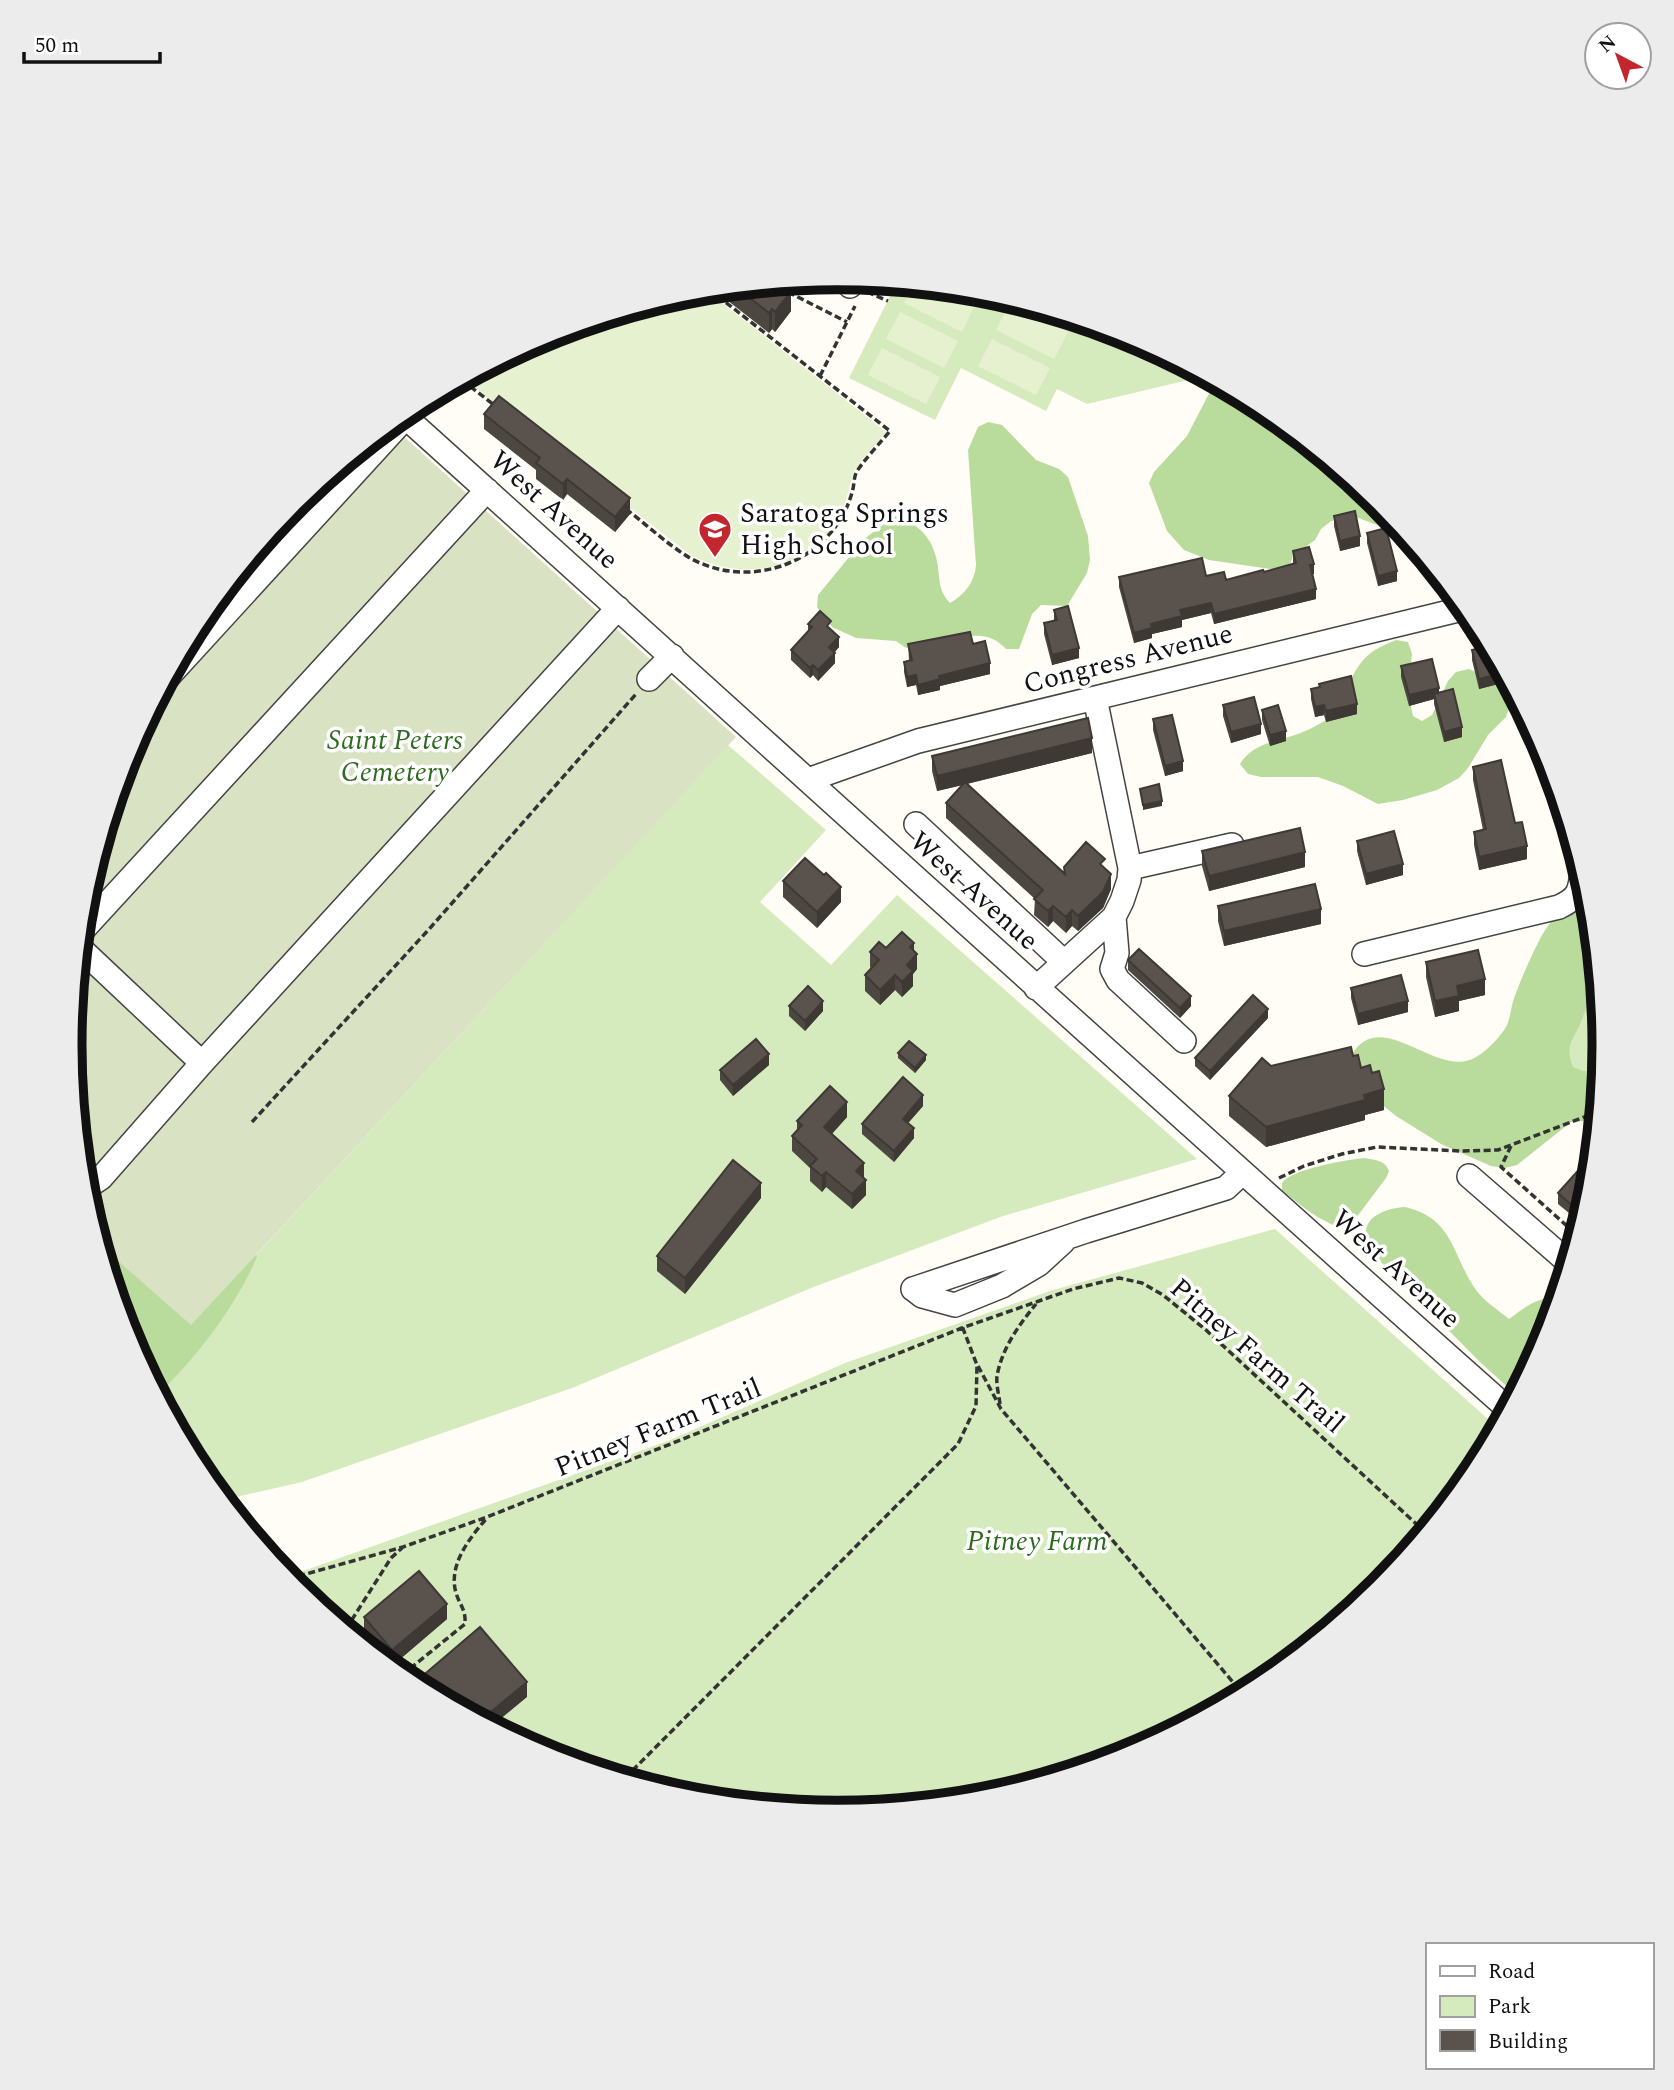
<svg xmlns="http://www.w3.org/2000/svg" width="1674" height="2090" font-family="Spectral,serif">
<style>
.green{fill:#d5ebbd}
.forest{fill:#b9dc9c}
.cemetery{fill:#d9e3c4}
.pitch{fill:#e6f2cf}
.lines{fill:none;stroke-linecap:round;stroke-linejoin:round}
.minor-casing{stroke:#444;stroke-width:26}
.path{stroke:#333;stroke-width:3.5;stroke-dasharray:7 3.5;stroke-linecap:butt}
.minor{stroke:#fff;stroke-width:23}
.wall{fill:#4d4742}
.shaded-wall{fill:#3f3936}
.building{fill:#5a524d;stroke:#3f3936;stroke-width:2}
.labels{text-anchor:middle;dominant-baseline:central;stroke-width:7;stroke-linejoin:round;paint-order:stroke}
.street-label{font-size:28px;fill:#111;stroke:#fff}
.poi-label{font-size:28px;fill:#111;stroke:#fff;text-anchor:start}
.park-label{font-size:28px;font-style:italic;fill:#2f6b1f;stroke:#fff}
.rim{fill:none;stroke:#111;stroke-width:9}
</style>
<rect width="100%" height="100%" fill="#fffdf5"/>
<!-- green -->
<path class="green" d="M 896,284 L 987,293 L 1131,337 L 1205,376 L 1087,404 L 1057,389 L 1046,411 L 961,368 L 935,420 L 849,378 Z
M 728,745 L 826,830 L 760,902 L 831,965 L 897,895 L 1197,1159 L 1003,1216 L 811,1288 L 572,1388 L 302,1482 L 223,1500 L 199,1471 L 147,1373 Z
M 1596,967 L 1604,1045 L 1601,1072 L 1584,1071 L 1572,1067 L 1568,1055 L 1570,1042 L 1582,1020 Z
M 1275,1229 L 1498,1428 L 1475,1471 L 1379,1588 L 1263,1683 L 1130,1754 L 986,1797 L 837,1812 L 687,1797 L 543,1753 L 411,1683 L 294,1587 L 284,1575 L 306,1570 L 668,1441 L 845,1363 L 1053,1290 Z"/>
<!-- forest -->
<path class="forest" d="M 1215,382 L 1263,407 L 1380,503 L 1422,555 L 1414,562 L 1393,531 L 1356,517 L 1331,521 L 1321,529 L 1315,540 L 1293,556 L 1289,567 L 1277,570 L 1209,560 L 1184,550 L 1167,531 L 1149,483 L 1154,472 L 1187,436 Z
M 988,422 L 1002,425 L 1036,460 L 1059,469 L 1068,477 L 1088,536 L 1090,560 L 1087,573 L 1067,606 L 1041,605 L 1032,614 L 1019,649 L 1006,649 C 1000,643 995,639 987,637 C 968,632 926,644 906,648 L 896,641 L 856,638 L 832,627 L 817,607 L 818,595 L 864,539 L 895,516 C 916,522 931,536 936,557 C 941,576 936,588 950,603 C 964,595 975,582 976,565 L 968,450 L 978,427 Z
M 1396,640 L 1408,642 L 1412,654 L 1408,691 L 1413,716 L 1422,721 L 1432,715 L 1448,681 L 1456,672 L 1469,669 L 1502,683 L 1509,693 L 1510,706 L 1506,717 L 1488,735 L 1468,768 L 1459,778 L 1437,790 L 1403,800 L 1378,804 L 1343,786 L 1318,777 L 1261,777 L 1248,774 L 1240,764 C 1253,742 1281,741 1303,732 C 1316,727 1327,719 1338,713 C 1347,690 1353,664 1375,650 C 1381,646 1389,643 1396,640 Z
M 1586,884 C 1590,900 1598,954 1596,970 C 1593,985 1588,1002 1583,1017 C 1576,1038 1563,1043 1573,1067 L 1584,1071 L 1601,1072 L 1597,1120 L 1571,1122 L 1517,1165 L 1505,1168 L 1491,1166 L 1441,1144 L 1396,1116 L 1374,1098 L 1351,1056 C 1380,1003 1438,1081 1476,1057 C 1487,1051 1500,1037 1506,1027 C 1510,1019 1511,1009 1513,1001 C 1521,979 1530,958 1541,937 C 1552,917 1570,900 1586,884 Z
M 1364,1158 C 1375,1160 1385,1160 1389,1171 L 1386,1178 L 1359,1214 L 1343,1229 C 1318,1220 1301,1206 1282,1190 C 1282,1184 1281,1183 1286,1179 C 1300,1168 1346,1160 1364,1158 Z
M 1405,1207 C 1454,1218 1452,1256 1476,1290 C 1484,1301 1498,1310 1509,1319 C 1524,1308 1538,1296 1558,1298 L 1545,1339 L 1517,1392 L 1512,1391 L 1481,1363 L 1374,1255 C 1353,1225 1375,1209 1405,1207 Z
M 96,1232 L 103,1241 L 254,1245 L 257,1257 C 234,1309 199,1354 158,1395 L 128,1338 Z"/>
<!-- cemetery -->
<path class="cemetery" d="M 390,424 L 736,737 L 191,1325 L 100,1245 L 85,1194 L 70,1045 L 85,895 L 129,751 L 199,619 L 295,502 Z"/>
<!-- pitch -->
<path class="pitch" d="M 912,285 L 942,288 L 975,305 L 962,332 L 904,303 Z
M 707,291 L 886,432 C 877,443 858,462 853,475 C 847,492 847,504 837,521 C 804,572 744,581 692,556 L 464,379 L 544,336 L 688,293 Z
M 1010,303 L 1068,332 L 1054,359 L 996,330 Z
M 900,312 L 958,341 L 944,368 L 886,339 Z
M 992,339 L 1050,368 L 1036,395 L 978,366 Z
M 882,348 L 940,377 L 926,404 L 868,375 Z"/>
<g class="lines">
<defs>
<path id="minor" d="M 850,286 L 853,280
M 402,414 C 771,746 1137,1080 1508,1409
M 168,677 L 406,417
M 649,679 L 672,656
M 808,780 L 918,741 L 1466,608
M 916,824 L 1064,962
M 1130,868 L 1232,845
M 1114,917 L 1117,953 L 1112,969 L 1118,980 L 1184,1041
M 81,932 L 487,490
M 80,948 L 202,1063
M 1364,954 L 1559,907 C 1578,898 1580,892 1582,872
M 1036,988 L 1114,917 L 1122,901 L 1129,880 L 1130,868 L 1095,698
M 1469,1176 L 1569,1263
M 84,1184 L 95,1182 L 101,1178 L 202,1063 L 618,608
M 913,1289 L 1086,1231 L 1226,1188 L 1242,1173
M 913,1289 L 922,1296 L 955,1305 L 1002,1286 L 1039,1264 L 1063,1242"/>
</defs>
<!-- minor casing -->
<use href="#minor" class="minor-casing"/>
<!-- path -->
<path class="path" d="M 788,292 L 847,322
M 867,292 L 888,301
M 820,376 L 855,306
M 462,380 L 494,405
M 626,509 C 647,525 668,545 690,558 C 740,586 806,571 838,523 C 845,513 850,501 853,489 C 854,484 854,478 856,473 C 862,462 881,442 890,431 L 710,290
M 252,1122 L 431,927 L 636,694
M 1511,1146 L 1501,1167 L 1577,1235
M 1279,1178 L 1304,1166 L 1342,1154 L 1377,1147 L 1461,1151 L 1498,1150 L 1597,1112
M 978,1366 L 1001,1409 L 1243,1694
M 1000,1404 C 999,1395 996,1385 997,1376 C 1002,1348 1019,1325 1036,1304
M 288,1579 L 403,1547 L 487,1517 L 962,1328 L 1073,1289 L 1119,1278 L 1142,1283 L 1163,1295 L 1206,1330 L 1425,1532
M 346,1629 L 391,1558 L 402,1548
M 402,1675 L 465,1624 C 466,1609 460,1606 456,1593 C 448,1565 469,1539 486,1519
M 625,1778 L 958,1444 L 976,1406 L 977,1365 L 962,1326"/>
<!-- minor -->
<use href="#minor" class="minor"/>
</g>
<!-- wall -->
<path class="wall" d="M 782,283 L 791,311 L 775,332 L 772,329 L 769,333 L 714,290 Z
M 484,414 L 630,514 L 615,532 L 567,494 L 563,500 L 536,479 L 536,470 L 484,429 Z
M 1334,516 L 1360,546 L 1340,551 L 1334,526 Z
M 1367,533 L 1397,581 L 1378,586 L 1367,543 Z
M 1293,551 L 1314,574 L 1312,574 L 1316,599 L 1214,624 L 1211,613 L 1182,620 L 1182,627 L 1152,634 L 1152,638 L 1134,643 L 1119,587 L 1119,577 L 1226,580 L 1264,572 L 1293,564 Z
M 1054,610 L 1079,658 L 1052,665 L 1044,634 L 1044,623 L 1054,621 Z
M 808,624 L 831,630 L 839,647 L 835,652 L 835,663 L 818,681 L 813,675 L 810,678 L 791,660 L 791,650 L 808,632 Z
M 908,644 L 973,644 L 990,674 L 940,686 L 940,690 L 918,695 L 916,685 L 907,687 L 904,672 L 904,662 L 909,660 Z
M 1472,650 L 1506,677 L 1506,682 L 1479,689 L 1472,660 Z
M 1401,666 L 1439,692 L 1462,737 L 1444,742 L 1434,704 L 1434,699 L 1409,706 L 1401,677 Z
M 1319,684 L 1357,714 L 1326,722 L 1324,715 L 1315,717 L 1311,699 L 1311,689 L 1319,687 Z
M 1223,705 L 1261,734 L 1231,743 L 1223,716 Z
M 1262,710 L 1286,741 L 1270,746 L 1262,720 Z
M 1153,719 L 1183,771 L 1165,776 L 1153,730 Z
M 1092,753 L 967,784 L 1064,872 L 1064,867 L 1105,868 L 1111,889 L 1103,908 L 1078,931 L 1072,926 L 1066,933 L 1053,921 L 1048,927 L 1034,915 L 1035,899 L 946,818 L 946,803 L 963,785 L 937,791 L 932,771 L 932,756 Z
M 1473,767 L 1515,823 L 1527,859 L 1479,870 L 1474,845 L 1474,832 L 1483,830 L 1473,780 Z
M 1357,841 L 1403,875 L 1366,885 L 1357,851 Z
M 1202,851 L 1305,867 L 1209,891 L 1202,866 Z
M 783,881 L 841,902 L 817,928 L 783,897 Z
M 1218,906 L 1321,924 L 1224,946 L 1218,921 Z
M 886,948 L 914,950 L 917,969 L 913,974 L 913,986 L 902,997 L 895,990 L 880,1005 L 865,991 L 865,975 L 871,968 L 870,967 L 870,952 Z
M 1128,960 L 1191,1006 L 1180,1018 L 1128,970 Z
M 1426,962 L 1485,995 L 1459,1001 L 1459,1011 L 1435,1017 L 1426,977 Z
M 1351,988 L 1408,1012 L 1358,1025 L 1351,998 Z
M 789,1006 L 823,1011 L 805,1031 L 789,1016 Z
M 1268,1018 L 1210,1080 L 1195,1066 L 1195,1058 Z
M 898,1053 L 926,1060 L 915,1073 L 898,1058 Z
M 1353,1056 L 1361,1068 L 1384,1110 L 1365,1115 L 1365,1120 L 1266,1147 L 1229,1116 L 1229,1096 L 1271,1066 Z
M 769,1065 L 733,1096 L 720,1080 L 720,1070 Z
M 923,1106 L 908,1123 L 914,1138 L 894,1162 L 862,1134 L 862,1124 Z
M 847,1117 L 832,1134 L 864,1178 L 866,1195 L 852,1209 L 826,1187 L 822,1192 L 810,1181 L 810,1168 L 792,1151 L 792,1136 L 797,1131 L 797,1121 Z
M 1558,1193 L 1589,1195 L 1581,1223 L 1558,1204 Z
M 761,1198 L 685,1294 L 657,1271 L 657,1256 Z
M 364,1617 L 447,1619 L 392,1666 L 364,1633 Z"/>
<!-- shaded-wall -->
<path class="shaded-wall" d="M 791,291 L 791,311 L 775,332 L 775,312 Z
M 772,309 L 772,329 L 769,333 L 769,313 Z
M 567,479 L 567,494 L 563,500 L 563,484 Z
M 630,498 L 630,514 L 615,532 L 615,517 Z
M 1360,536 L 1360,546 L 1340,551 L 1340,541 Z
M 1314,564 L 1314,574 L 1310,575 L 1310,565 Z
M 1397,571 L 1397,581 L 1378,586 L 1378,576 Z
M 1316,589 L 1316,599 L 1214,624 L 1214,614 Z
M 1211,603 L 1211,613 L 1182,620 L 1182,627 L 1152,634 L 1152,638 L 1134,643 L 1134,633 L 1180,610 Z
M 839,637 L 839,647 L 829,657 L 829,647 Z
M 1079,648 L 1079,658 L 1052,665 L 1052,655 Z
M 835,653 L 835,663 L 818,681 L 818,670 Z
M 990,663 L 990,674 L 940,686 L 940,690 L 918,695 L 918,685 L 939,676 Z
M 813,665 L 813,675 L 810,678 L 810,668 Z
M 1503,673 L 1506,677 L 1506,682 L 1479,689 L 1479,679 Z
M 916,675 L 916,685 L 907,687 L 907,677 Z
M 1439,688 L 1439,698 L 1434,694 L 1434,699 L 1409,706 L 1409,695 Z
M 1357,704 L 1357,714 L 1326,722 L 1326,711 Z
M 1324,705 L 1324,715 L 1315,717 L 1315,707 Z
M 1261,724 L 1261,734 L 1231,743 L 1231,732 Z
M 1462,727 L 1462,737 L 1444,742 L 1444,732 Z
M 1286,731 L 1286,741 L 1270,746 L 1270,735 Z
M 1092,738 L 1092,753 L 937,791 L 937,776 Z
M 1183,761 L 1183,771 L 1165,776 L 1165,766 Z
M 1162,801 L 1162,806 L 1143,810 L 1143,805 Z
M 1527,846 L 1527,859 L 1479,870 L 1479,857 Z
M 1305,852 L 1305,867 L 1209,891 L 1209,876 Z
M 1403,864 L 1403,875 L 1366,885 L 1366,874 Z
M 1111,874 L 1111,889 L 1103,908 L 1078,931 L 1078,916 Z
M 841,887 L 841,902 L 817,928 L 817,912 Z
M 1053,906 L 1053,921 L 1048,927 L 1048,911 Z
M 1321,909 L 1321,924 L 1224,946 L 1224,931 Z
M 1072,910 L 1072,926 L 1066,933 L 1066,917 Z
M 914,943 L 914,958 L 917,954 L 917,969 L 913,974 L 913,986 L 902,997 L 902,982 L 910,947 Z
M 895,975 L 895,990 L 880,1005 L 880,990 Z
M 1485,979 L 1485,995 L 1459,1001 L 1459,1011 L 1435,1017 L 1435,1001 L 1457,986 Z
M 1191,996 L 1191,1006 L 1180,1018 L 1180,1008 Z
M 823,1001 L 823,1011 L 805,1031 L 805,1021 Z
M 1408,1001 L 1408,1012 L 1358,1025 L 1358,1014 Z
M 1268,1009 L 1268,1018 L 1210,1080 L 1210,1071 Z
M 769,1054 L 769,1065 L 733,1096 L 733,1085 Z
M 926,1055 L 926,1060 L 915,1073 L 915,1068 Z
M 1384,1089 L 1384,1110 L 1365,1115 L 1365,1120 L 1266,1147 L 1266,1127 L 1364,1095 Z
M 923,1095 L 923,1106 L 903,1129 L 903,1119 Z
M 847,1102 L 847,1117 L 824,1142 L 824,1127 Z
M 914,1128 L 914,1138 L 894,1162 L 894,1151 Z
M 864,1163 L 864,1178 L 856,1171 Z
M 826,1172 L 826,1187 L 822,1192 L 822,1176 Z
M 866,1180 L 866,1195 L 852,1209 L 852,1194 Z
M 761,1183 L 761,1198 L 685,1294 L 685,1278 Z
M 447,1604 L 447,1619 L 392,1666 L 392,1650 Z
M 527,1682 L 527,1697 L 492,1726 L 481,1720 Z"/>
<!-- building -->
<path class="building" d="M 782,283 L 791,291 L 775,312 L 772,309 L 769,313 L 737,288 Z
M 499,396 L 630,498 L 615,517 L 567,479 L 563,484 L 536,463 L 540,458 L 484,414 Z
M 1355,511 L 1360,536 L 1340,541 L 1334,516 Z
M 1386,528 L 1397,571 L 1378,576 L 1367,533 Z
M 1309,547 L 1314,564 L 1310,565 L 1316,589 L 1214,614 L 1211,603 L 1180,610 L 1182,616 L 1151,624 L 1152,628 L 1134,633 L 1119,577 L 1202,558 L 1206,576 L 1224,572 L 1226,580 L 1263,570 L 1264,572 L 1296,563 L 1293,551 Z
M 1068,606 L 1079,648 L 1052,655 L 1044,623 L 1057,620 L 1054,610 Z
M 820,611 L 831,621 L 827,626 L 839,637 L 829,647 L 835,653 L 818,670 L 813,665 L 810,668 L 791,650 L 812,627 L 808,624 Z
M 970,632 L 973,644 L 985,641 L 990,663 L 939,676 L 940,679 L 918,685 L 916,675 L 907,677 L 904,662 L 912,660 L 908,644 Z
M 1489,646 L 1503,673 L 1479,679 L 1472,650 Z
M 1432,659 L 1439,688 L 1409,695 L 1401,666 Z
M 1351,676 L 1357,704 L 1326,711 L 1324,705 L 1315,707 L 1311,689 L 1320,687 L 1319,684 Z
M 1453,689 L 1462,727 L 1444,732 L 1434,694 Z
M 1254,697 L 1261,724 L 1231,732 L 1223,705 Z
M 1278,705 L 1286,731 L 1270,735 L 1262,710 Z
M 1172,715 L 1183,761 L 1165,766 L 1153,719 Z
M 1088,718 L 1092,738 L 937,776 L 932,756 Z
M 1501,760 L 1515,823 L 1522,822 L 1527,846 L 1479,857 L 1474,832 L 1486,829 L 1473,767 Z
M 965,782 L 1065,874 L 1064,867 L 1086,842 L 1105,859 L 1100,864 L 1111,874 L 1103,892 L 1078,916 L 1072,910 L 1066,917 L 1053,906 L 1048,911 L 1034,899 L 1043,890 L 946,803 Z
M 1159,784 L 1162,801 L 1143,805 L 1140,789 Z
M 1300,828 L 1305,852 L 1209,876 L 1202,851 Z
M 1394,831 L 1403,864 L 1366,874 L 1357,841 Z
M 805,858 L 824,875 L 826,873 L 841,887 L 817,912 L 783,881 Z
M 1315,884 L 1321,909 L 1224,931 L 1218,906 Z
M 902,932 L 914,943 L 910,947 L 917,954 L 907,965 L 913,971 L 902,982 L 895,975 L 880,990 L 865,975 L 879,960 L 870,952 L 879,942 L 886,948 Z
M 1139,949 L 1191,996 L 1180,1008 L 1128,960 Z
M 1478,950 L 1485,979 L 1457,986 L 1459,996 L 1435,1001 L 1426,962 Z
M 1401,975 L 1408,1001 L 1358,1014 L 1351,988 Z
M 808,986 L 823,1001 L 805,1021 L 789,1006 Z
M 1253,995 L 1268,1009 L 1210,1071 L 1195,1058 Z
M 756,1039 L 769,1054 L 733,1085 L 720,1070 Z
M 909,1041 L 926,1055 L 915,1068 L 898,1053 Z
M 1351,1047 L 1353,1056 L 1358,1055 L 1361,1068 L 1370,1065 L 1372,1073 L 1379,1071 L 1384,1089 L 1364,1095 L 1365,1100 L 1266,1127 L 1229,1096 L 1262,1058 L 1271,1066 Z
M 903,1077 L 923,1095 L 903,1119 L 914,1128 L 894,1151 L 862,1124 Z
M 830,1086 L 847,1102 L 824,1127 L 864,1163 L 856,1171 L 866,1180 L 852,1194 L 826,1172 L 822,1176 L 810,1166 L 817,1159 L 792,1136 L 802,1125 L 797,1121 Z
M 1593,1154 L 1589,1195 L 1583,1215 L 1558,1193 Z
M 733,1160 L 761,1183 L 685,1278 L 657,1256 Z
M 419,1571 L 447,1604 L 392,1650 L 364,1617 Z
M 480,1627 L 527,1682 L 481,1720 L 413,1684 Z"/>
<!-- icons -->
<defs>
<symbol id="school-pin" viewBox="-11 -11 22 30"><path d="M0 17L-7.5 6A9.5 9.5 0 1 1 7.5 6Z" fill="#c4262e" stroke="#fff"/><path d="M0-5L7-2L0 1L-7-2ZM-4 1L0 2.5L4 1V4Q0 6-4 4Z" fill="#fff"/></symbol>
</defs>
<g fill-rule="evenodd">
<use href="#school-pin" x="696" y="510" width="38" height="52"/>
</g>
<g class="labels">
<!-- street labels -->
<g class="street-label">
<text transform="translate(554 510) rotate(42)">West Avenue</text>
<text transform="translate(1128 659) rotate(-14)">Congress Avenue</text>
<text transform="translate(974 891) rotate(42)">West Avenue</text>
<text transform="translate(1396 1269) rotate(42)">West Avenue</text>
<text transform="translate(1257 1356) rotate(41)">Pitney Farm Trail</text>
<text transform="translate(658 1428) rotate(-22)">Pitney Farm Trail</text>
</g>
<!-- poi labels -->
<g class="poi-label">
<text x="740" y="513">Saratoga Springs<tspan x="740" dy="32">High School</tspan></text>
</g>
<!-- park labels -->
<g class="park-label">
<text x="395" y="740">Saint Peters<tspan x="395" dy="32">Cemetery</tspan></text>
<text x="1037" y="1541">Pitney Farm</text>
</g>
</g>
<!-- crop -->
<path d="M0 0H1674V2090H0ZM82 1045a755 755 0 1 1 1510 0a755 755 0 1 1-1510 0Z" fill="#ececec" fill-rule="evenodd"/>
<path class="rim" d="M82 1045a755 755 0 1 1 1510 0a755 755 0 1 1-1510 0Z"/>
<!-- legend -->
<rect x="1426" y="1943" width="228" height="126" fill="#ffffff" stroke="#a0a0a0" stroke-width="2"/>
<rect x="1440" y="1966" width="35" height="10" fill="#ffffff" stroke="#a0a0a0" stroke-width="2"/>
<text x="1488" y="1978" font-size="21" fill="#111111">Road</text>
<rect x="1440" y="1996" width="35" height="21" fill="#d5ebbd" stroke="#a0a0a0" stroke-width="2"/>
<text x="1488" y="2013" font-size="21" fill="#111111">Park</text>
<rect x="1440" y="2030" width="35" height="21" fill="#5a524d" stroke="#a0a0a0" stroke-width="2"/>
<text x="1488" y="2048" font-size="21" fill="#111111">Building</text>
<!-- north arrow -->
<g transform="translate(1618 56) rotate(319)"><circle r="33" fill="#ffffff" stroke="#a0a0a0" stroke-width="2"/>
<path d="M0-5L12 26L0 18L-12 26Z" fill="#c4262e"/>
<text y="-10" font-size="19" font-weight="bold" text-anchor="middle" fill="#111111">N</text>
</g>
<!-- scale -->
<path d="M24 52v10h136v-10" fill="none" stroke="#111111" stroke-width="3.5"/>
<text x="35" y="52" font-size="21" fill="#111111" stroke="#ffffff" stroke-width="5" paint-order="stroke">50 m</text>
</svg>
